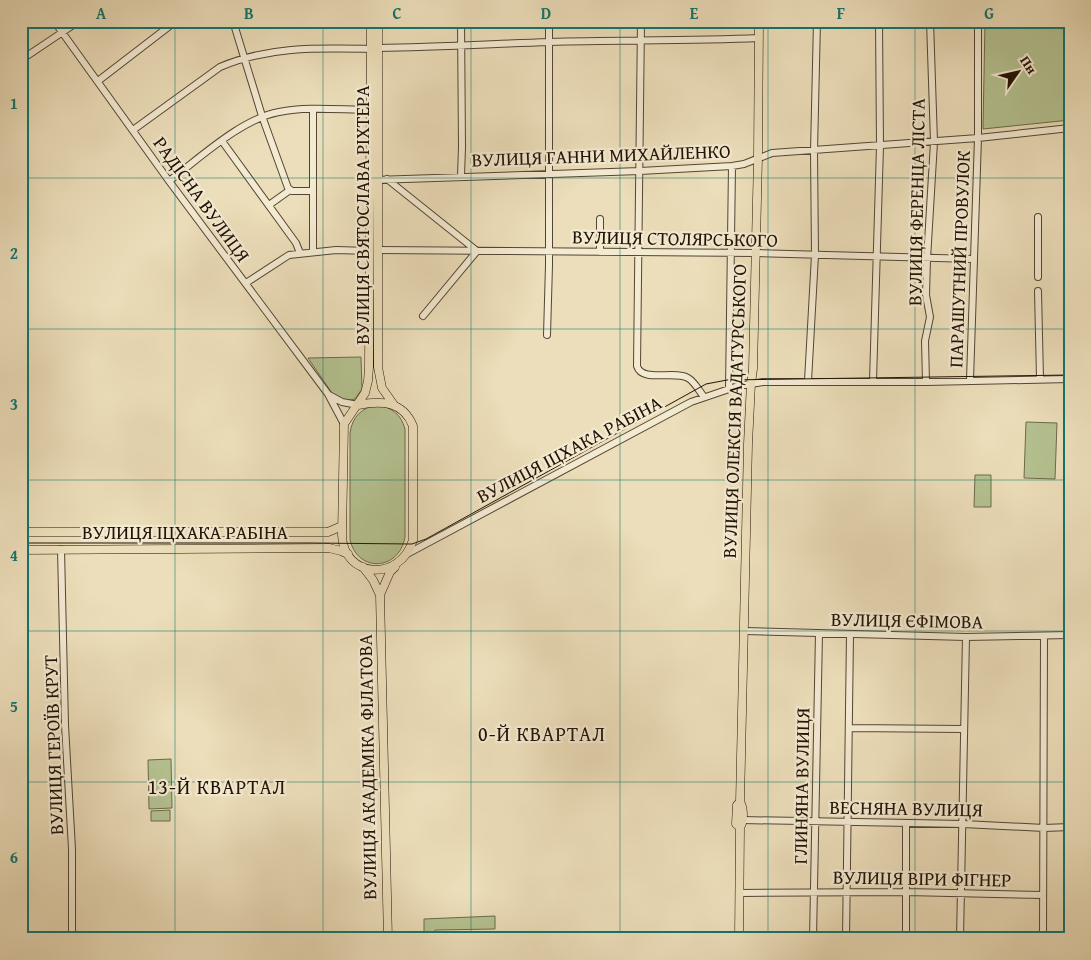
<svg xmlns="http://www.w3.org/2000/svg" width="1091" height="960" font-family="'Gentium Book Plus',serif">
<style>
.green{fill:#b5c291;stroke:#6b6a4a}
.lines{fill:none;stroke-linecap:round;stroke-linejoin:round}
.minor-casing{stroke:#544532;stroke-width:8}
.major-casing{stroke:#211204;stroke-width:9}
.minor{stroke:#f3ead2;stroke-width:6}
.major{stroke:#ecdeba;stroke-width:8}
.tram{stroke:#211204;stroke-width:1}
.grid{fill:none;stroke:#0f766e;stroke-width:1;stroke-opacity:0.55}
.labels{text-anchor:middle;dominant-baseline:central;stroke-width:4.5;stroke-linejoin:round;paint-order:stroke}
.street-label{font-size:19px;fill:#211204;stroke:#f3ead2}
.neighbourhood-label{font-size:20px;letter-spacing:1px;fill:#211204;stroke:#f3ead2}
.neatline{fill:none;stroke:#0f766e;stroke-width:2}
.grid-label{font-size:16px;text-anchor:middle;font-weight:bold;fill:#0f766e}
</style>
<rect width="100%" height="100%" fill="#ecdeba"/>
<filter id="stains"><feTurbulence type="fractalNoise" baseFrequency=".004" numOctaves="4"/><feColorMatrix values="0 0 0 0 .2 0 0 0 0 .09 0 0 0 0 .02 0 0 0 .5 -.17"/></filter>
<radialGradient id="worn" r=".72"><stop offset=".6" stop-color="#630" stop-opacity="0"/><stop offset="1" stop-color="#630" stop-opacity=".3"/></radialGradient>
<!-- green -->
<path class="green" d="M 985,21 L 1070,21 L 1070,120 L 983,129 Z
M 361,357 L 362,389 L 355,399 L 346,401 L 334,396 L 308,358 Z
M 378,405 C 392,408 401,414 405,429 L 405,537 C 399,571 358,573 350,540 L 350,433 C 352,417 362,407 378,405 Z
M 1026,422 L 1057,423 L 1055,479 L 1024,478 Z
M 975,475 L 991,475 L 991,507 L 974,507 Z
M 171,759 L 172,808 L 149,809 L 148,760 Z
M 170,810 L 170,821 L 151,821 L 151,811 Z
M 495,916 L 495,929 L 435,930 L 435,939 L 424,939 L 424,919 Z"/>
<g class="lines">
<defs>
<path id="minor" d="M 54,21 L 169,181 L 328,394 L 344,424
M 233,21 L 262,116 L 288,188 L 292,191 L 313,191
M 641,21 L 637,366 C 642,383 674,370 688,378 C 695,382 699,391 704,397
M 378,48 C 435,47 492,44 549,42 C 619,40 689,41 759,38
M 21,60 L 79,21
M 98,81 L 176,21
M 313,109 L 313,252
M 133,130 L 220,67 C 269,46 319,48 371,49
M 222,141 L 296,243 L 300,253
M 461,176 L 462,147 L 461,21
M 387,179 L 477,251 L 423,316
M 375,180 L 640,171 L 732,166 L 744,164 L 772,153 L 978,138 L 1070,128
M 169,181 C 200,158 241,119 279,112 C 308,106 341,110 371,110
M 269,205 L 290,190
M 600,219 L 600,252
M 377,250 L 756,253 L 973,259
M 1038,277 L 1038,217
M 246,283 L 289,255 L 336,250 L 369,251
M 1038,291 L 1040,378
M 547,335 L 549,265 L 549,21
M 970,380 L 978,138 L 978,21
M 808,381 L 815,255 L 814,151 L 817,21
M 873,381 L 880,146 L 879,21
M 926,382 L 925,341 L 930,317 L 926,295 L 927,259 L 934,142 L 930,21
M 729,389 L 732,166
M 329,395 L 342,402 L 358,405
M 61,549 L 65,725 L 72,849 L 72,939
M 407,554 L 691,402 L 738,386 L 763,382 L 926,382 L 1070,379
M 744,631 L 966,637 L 1070,635
M 849,728 L 964,729
M 742,820 L 963,824 L 1044,828 L 1070,827
M 740,893 L 906,892 L 1043,895
M 813,939 L 819,633
M 846,939 L 850,634
M 906,939 L 906,823
M 960,939 L 966,637
M 1043,939 L 1044,636"/>
<path id="major" d="M 378,21 L 378,367 L 382,388 L 394,405
M 358,405 C 381,400 403,401 413,426 L 413,540 C 400,583 343,578 342,535 L 344,424 L 365,393 L 368,381 L 369,367 L 371,21
M 21,532 L 328,532 L 342,526
M 21,550 L 329,548 L 341,551 L 348,554
M 363,567 L 373,580 L 380,595
M 740,827 L 736,824 L 737,805 L 740,802
M 388,939 L 380,595 L 390,572 L 395,567
M 739,939 L 740,827 C 744,822 744,808 740,802 L 748,444 L 751,383 L 753,369 L 758,157 L 759,21"/>
</defs>
<!-- minor casing -->
<use href="#minor" class="minor-casing"/>
<!-- major casing -->
<use href="#major" class="major-casing"/>
<!-- minor -->
<use href="#minor" class="minor"/>
<!-- major -->
<use href="#major" class="major"/>
<!-- tram -->
<path class="tram" d="M 21,543 L 311,543 L 412,544 L 426,539 L 706,384 L 727,380 L 1070,375"/>
</g>
<!-- grid -->
<path class="grid" d="M 175,21 L 175,939M 323,21 L 323,939M 471,21 L 471,939M 620,21 L 620,939M 768,21 L 768,939M 915,21 L 915,939M 21,178 L 1070,178M 21,329 L 1070,329M 21,480 L 1070,480M 21,631 L 1070,631M 21,782 L 1070,782"/>
<g class="labels">
<!-- street labels -->
<g class="street-label">
<text transform="translate(601 155) rotate(-2)">ВУЛИЦЯ ГАННИ МИХАЙЛЕНКО</text>
<text transform="translate(202 199) rotate(54)">РАДІСНА ВУЛИЦЯ</text>
<text transform="translate(916 202) rotate(-89)">ВУЛИЦЯ ФЕРЕНЦА ЛІСТА</text>
<text transform="translate(362 215) rotate(-90)">ВУЛИЦЯ СВЯТОСЛАВА РІХТЕРА</text>
<text transform="translate(675 238) rotate(1)">ВУЛИЦЯ СТОЛЯРСЬКОГО</text>
<text transform="translate(959 259) rotate(-88)">ПАРАШУТНИЙ ПРОВУЛОК</text>
<text transform="translate(734 411) rotate(-88)">ВУЛИЦЯ ОЛЕКСІЯ ВАДАТУРСЬКОГО</text>
<text transform="translate(569 449) rotate(-28)">ВУЛИЦЯ ІЦХАКА РАБІНА</text>
<text x="185" y="532">ВУЛИЦЯ ІЦХАКА РАБІНА</text>
<text transform="translate(907 620) rotate(1)">ВУЛИЦЯ ЄФІМОВА</text>
<text transform="translate(53 745) rotate(-92)">ВУЛИЦЯ ГЕРОЇВ КРУТ</text>
<text transform="translate(367 767) rotate(-91)">ВУЛИЦЯ АКАДЕМІКА ФІЛАТОВА</text>
<text transform="translate(801 786) rotate(-89)">ГЛИНЯНА ВУЛИЦЯ</text>
<text transform="translate(906 808) rotate(1)">ВЕСНЯНА ВУЛИЦЯ</text>
<text transform="translate(922 878) rotate(1)">ВУЛИЦЯ ВІРИ ФІГНЕР</text>
</g>
<!-- neighbourhood labels -->
<g class="neighbourhood-label">
<text x="542" y="733">0-Й КВАРТАЛ</text>
<text x="217" y="786">13-Й КВАРТАЛ</text>
</g>
</g>
<!-- margin -->
<rect width="1091" height="960" fill="none" stroke="#ecdeba" stroke-width="55"/>
<!-- north arrow -->
<g transform="translate(1018 72) rotate(56)" stroke="#f3ead2" stroke-width="4" paint-order="stroke">
<path d="M0-4L9 19L0 12L-9 19Z" fill="#211204"/>
<text y="-8" font-size="14" font-weight="bold" text-anchor="middle" fill="#211204">Пн</text>
</g>
<rect x="28" y="28" width="1036" height="904" class="neatline"/>
<g class="grid-label">
<text x="101" y="19">A</text>
<text x="249" y="19">B</text>
<text x="397" y="19">C</text>
<text x="546" y="19">D</text>
<text x="694" y="19">E</text>
<text x="841" y="19">F</text>
<text x="989" y="19">G</text>
<text x="14" y="109">1</text>
<text x="14" y="259">2</text>
<text x="14" y="410">3</text>
<text x="14" y="561">4</text>
<text x="14" y="712">5</text>
<text x="14" y="863">6</text>
</g>
<rect width="100%" height="100%" filter="url(#stains)"/>
<rect width="100%" height="100%" fill="url(#worn)"/>
</svg>
